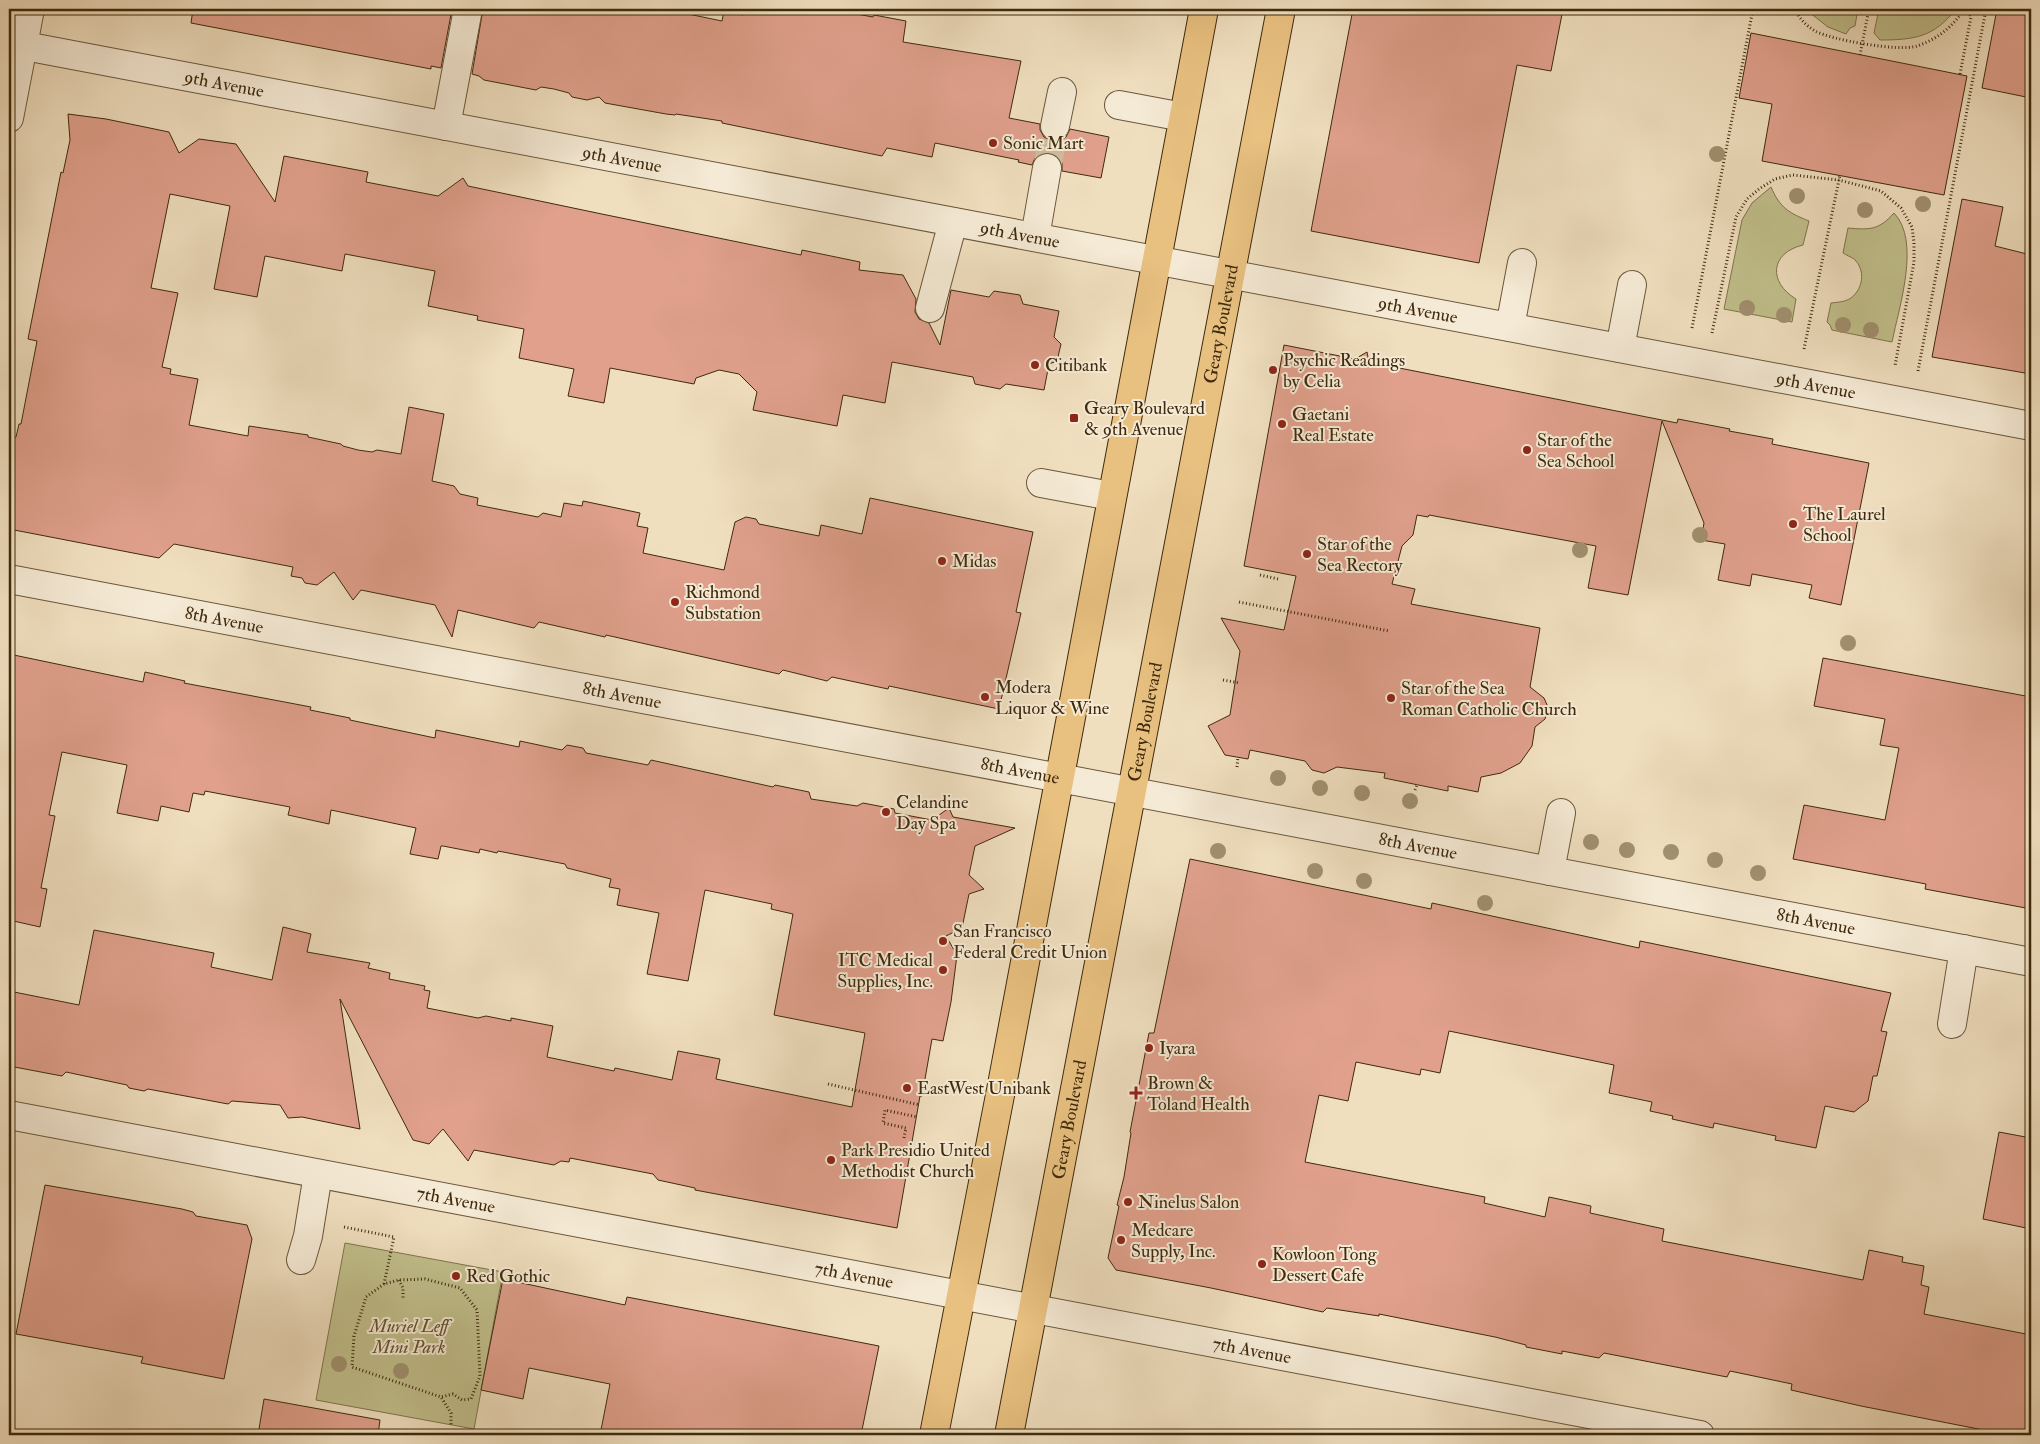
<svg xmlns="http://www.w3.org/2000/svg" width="2040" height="1444" font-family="'IM FELL Double Pica',serif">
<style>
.green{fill:#c1c08c;stroke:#80754c}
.building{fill:#e0a08c;stroke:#3f2a0d}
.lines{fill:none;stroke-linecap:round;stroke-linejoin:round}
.minor-tunnel{stroke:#cdbb9b;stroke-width:28;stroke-dasharray:28 14;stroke-linecap:butt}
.minor-casing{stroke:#6b573a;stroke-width:30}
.major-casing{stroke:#3f2a0d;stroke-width:30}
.path{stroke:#3f2a0d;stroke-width:3;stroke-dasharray:1 2.5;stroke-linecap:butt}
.minor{stroke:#f5ead5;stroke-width:28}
.major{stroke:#e8c080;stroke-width:28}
.tree{fill:#a1906f}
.poi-dot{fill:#8f2418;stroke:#f5ead5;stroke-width:2}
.labels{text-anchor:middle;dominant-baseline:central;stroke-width:4;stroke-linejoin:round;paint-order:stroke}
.street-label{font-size:18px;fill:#3f2a0d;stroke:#f5ead5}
.poi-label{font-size:18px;fill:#3f2a0d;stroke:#f5ead5;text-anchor:start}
.park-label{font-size:18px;font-style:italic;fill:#60502d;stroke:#f5ead5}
</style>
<rect width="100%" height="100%" fill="#f0dfbf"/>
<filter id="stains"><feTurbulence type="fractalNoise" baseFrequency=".004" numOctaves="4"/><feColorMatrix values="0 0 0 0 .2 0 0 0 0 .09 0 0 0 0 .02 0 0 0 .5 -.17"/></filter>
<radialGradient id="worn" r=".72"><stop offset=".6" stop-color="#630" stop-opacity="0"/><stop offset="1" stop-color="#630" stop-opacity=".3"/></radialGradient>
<!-- green -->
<path class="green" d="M 1805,9 L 1858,9 L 1855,26 L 1850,28 L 1846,34 L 1828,27 Z
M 1879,9 L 1956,9 C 1934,37 1915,40 1880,40 L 1874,33 Z
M 1771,187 C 1780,208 1789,213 1809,221 L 1803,245 C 1770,253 1768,282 1796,299 L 1792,322 L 1724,309 L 1742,220 L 1752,203 Z
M 1894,213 C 1921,241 1899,307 1892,342 L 1832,330 L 1830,325 L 1827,322 L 1831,303 C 1839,302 1845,302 1851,298 C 1863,289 1866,270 1854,259 C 1851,257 1846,255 1843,253 L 1848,228 C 1870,230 1879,230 1894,213 Z
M 345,1243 L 503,1272 L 474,1429 L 316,1400 Z"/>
<!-- building -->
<path class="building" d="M 193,9 L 452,9 L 441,68 L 431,66 L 431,69 L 191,23 Z
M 483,9 L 664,9 L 722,21 L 724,11 L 743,15 L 744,9 L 830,9 L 873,17 L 874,15 L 906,21 L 903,42 L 1021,61 L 1009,118 L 1040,124 L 1040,130 L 1044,137 L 1052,141 L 1059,141 L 1066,137 L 1070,129 L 1109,137 L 1101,178 L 1062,171 L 1062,163 L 1057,156 L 1049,153 L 1041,154 L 1035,158 L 1032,165 L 1018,162 L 1019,160 L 935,143 L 932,157 L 887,148 L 882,156 L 722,123 L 722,121 L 676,114 L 675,115 L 666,114 L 605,103 L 599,97 L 587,100 L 572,97 L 569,93 L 554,89 L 541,87 L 536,90 L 484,80 L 479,76 L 472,74 Z
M 1353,9 L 1563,9 L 1551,71 L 1517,65 L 1479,263 L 1311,231 Z
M 1997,9 L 2031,9 L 2031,98 L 1982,88 Z
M 1751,33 L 1967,76 L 1944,195 L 1762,161 L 1772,104 L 1739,98 Z
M 68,114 L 106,119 L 169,132 L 179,153 L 199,139 L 236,144 L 275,202 L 284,156 L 368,172 L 366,182 L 438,196 L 463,178 L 468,186 L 597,213 L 801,255 L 802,250 L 860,262 L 859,270 L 903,275 L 916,299 L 915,312 L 919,319 L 929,323 L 940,345 L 951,290 L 989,297 L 994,291 L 1020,295 L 1023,304 L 1059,311 L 1054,337 L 1061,344 L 1057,361 L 1049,364 L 1044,390 L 1006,384 L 1000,389 L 975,384 L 973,377 L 892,362 L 885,403 L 843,395 L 837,426 L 753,410 L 757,392 L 739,374 L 719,370 L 696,378 L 694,384 L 610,368 L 604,403 L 568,396 L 574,369 L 519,358 L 524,329 L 477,320 L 478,316 L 428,306 L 435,271 L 345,254 L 342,271 L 265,256 L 257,297 L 214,289 L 230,206 L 170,194 L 151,288 L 178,293 L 162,367 L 171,369 L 170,374 L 198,379 L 189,425 L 248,436 L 249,426 L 308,435 L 308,437 L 341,444 L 343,446 L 358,450 L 372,452 L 377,450 L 401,454 L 409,407 L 444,414 L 432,481 L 454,486 L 460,494 L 478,498 L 477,505 L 538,517 L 543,513 L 561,517 L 564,503 L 582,506 L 583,501 L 640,513 L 637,526 L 648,528 L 643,553 L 724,570 L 735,522 L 746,517 L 756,519 L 759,524 L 819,536 L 821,525 L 862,534 L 870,498 L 1033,532 L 1016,612 L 1021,613 L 999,709 L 889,686 L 888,689 L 832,677 L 827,681 L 783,670 L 779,674 L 606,635 L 605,637 L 539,622 L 534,628 L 458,610 L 452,637 L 435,605 L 361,590 L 353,600 L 334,572 L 317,585 L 305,583 L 302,578 L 291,576 L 293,567 L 174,544 L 159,558 L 9,529 L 9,441 L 16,437 L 19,424 L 21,424 L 37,341 L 28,339 L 61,172 L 63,173 L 70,140 Z
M 1962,199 L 2003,207 L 1995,246 L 2031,255 L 2031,284 L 2026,312 L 2031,312 L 2031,374 L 1932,357 Z
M 1284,345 L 1355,359 L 1367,352 L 1369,362 L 1677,423 L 1678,419 L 1730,429 L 1729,431 L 1773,439 L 1772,444 L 1869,463 L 1841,605 L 1809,598 L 1812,585 L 1752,574 L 1750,586 L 1718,580 L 1725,544 L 1701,540 L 1704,523 L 1662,421 L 1628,595 L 1588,588 L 1596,546 L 1429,515 L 1428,517 L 1417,515 L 1413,535 L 1402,546 L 1392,584 L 1415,589 L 1411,604 L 1540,628 L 1530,687 L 1544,698 L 1548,707 L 1547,712 L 1545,719 L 1535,727 L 1532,746 L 1520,763 L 1501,773 L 1481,777 L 1478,792 L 1448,786 L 1448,791 L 1384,778 L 1385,773 L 1337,767 L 1324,773 L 1312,770 L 1305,761 L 1250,750 L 1248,759 L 1225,755 L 1208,726 L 1230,715 L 1240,651 L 1221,618 L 1284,630 L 1296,576 L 1244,566 Z
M 9,654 L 143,682 L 145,672 L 185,681 L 184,683 L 311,707 L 310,710 L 350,718 L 350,720 L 435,738 L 436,730 L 519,747 L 520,741 L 562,750 L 567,745 L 583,748 L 586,753 L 648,765 L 651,760 L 773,787 L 775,785 L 809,792 L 811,799 L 857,806 L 863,803 L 894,809 L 895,813 L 932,820 L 949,808 L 953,817 L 1015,828 L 975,846 L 969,875 L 984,889 L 969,894 L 962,928 L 946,936 L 957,955 L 951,1002 L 943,1041 L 932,1039 L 922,1096 L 920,1096 L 897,1228 L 695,1190 L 695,1188 L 658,1180 L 653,1174 L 570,1158 L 569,1162 L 561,1161 L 554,1165 L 474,1150 L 468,1161 L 443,1129 L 429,1144 L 413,1140 L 340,999 L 360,1129 L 302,1117 L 288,1118 L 280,1105 L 232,1101 L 228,1104 L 148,1089 L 144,1091 L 129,1088 L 127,1085 L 66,1072 L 62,1076 L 9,1066 L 9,991 L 79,1005 L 94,930 L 214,953 L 211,967 L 272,980 L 283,927 L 311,934 L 307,952 L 370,963 L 368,968 L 390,973 L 389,979 L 425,986 L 424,990 L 430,991 L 427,1008 L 478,1018 L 486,1016 L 511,1021 L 511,1018 L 553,1026 L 547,1057 L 614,1071 L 615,1068 L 672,1080 L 678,1051 L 720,1059 L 716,1079 L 852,1107 L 865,1033 L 774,1015 L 793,914 L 771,909 L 772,904 L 705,890 L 688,981 L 647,974 L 659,913 L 617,905 L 620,889 L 609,887 L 611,879 L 567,868 L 565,864 L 498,851 L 497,853 L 480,849 L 479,853 L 443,846 L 441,846 L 438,859 L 410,854 L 416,828 L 331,810 L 329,824 L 288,815 L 290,807 L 205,791 L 204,795 L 193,793 L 189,812 L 161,806 L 158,821 L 117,813 L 127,765 L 62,752 L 49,815 L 55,816 L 41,888 L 47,889 L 40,927 L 9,920 Z
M 1823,658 L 2031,697 L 2031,909 L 1925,889 L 1926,884 L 1793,859 L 1804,805 L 1885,820 L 1899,748 L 1880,745 L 1885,719 L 1814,706 Z
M 1190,859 L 1431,909 L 1432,903 L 1639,948 L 1640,941 L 1891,993 L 1881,1031 L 1887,1032 L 1877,1076 L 1873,1076 L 1868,1101 L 1854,1112 L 1825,1106 L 1816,1148 L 1775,1140 L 1776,1136 L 1714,1123 L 1713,1128 L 1672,1119 L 1673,1116 L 1650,1111 L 1652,1102 L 1609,1093 L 1614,1065 L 1449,1031 L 1440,1073 L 1421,1069 L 1420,1075 L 1356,1062 L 1348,1101 L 1319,1095 L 1305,1162 L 1485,1197 L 1484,1203 L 1545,1217 L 1549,1197 L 1591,1206 L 1590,1213 L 1664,1229 L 1662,1241 L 1863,1280 L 1869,1250 L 1903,1257 L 1902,1262 L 1924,1266 L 1921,1285 L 1929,1287 L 1924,1314 L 2031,1335 L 2031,1435 L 2009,1435 L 1861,1406 L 1791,1390 L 1792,1384 L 1730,1371 L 1727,1377 L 1604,1353 L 1599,1358 L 1562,1351 L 1562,1354 L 1526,1347 L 1526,1345 L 1495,1337 L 1379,1314 L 1379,1316 L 1327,1308 L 1323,1312 L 1211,1288 L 1116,1270 L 1108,1258 L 1119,1206 L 1117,1205 L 1124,1177 L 1131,1133 L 1130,1132 L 1149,1033 L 1154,1033 Z
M 1999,1132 L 2031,1138 L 2031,1229 L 1983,1219 Z
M 45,1185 L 182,1209 L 193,1212 L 196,1216 L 247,1225 L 252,1239 L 224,1379 L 141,1363 L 143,1357 L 16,1334 Z
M 503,1279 L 625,1305 L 627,1297 L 879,1346 L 861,1435 L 600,1435 L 610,1384 L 529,1368 L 523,1399 L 481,1390 Z
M 264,1399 L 380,1420 L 378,1435 L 258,1435 Z"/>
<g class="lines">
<!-- minor-tunnel -->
<path class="minor-tunnel" d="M 1047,168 L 1055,126"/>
<defs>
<g id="minor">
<path id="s1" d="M 9,43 L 2031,426"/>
<path d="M 1119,105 L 1183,117"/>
<path d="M 9,118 L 30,9"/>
<path d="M 446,126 L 468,9"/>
<path d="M 1055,126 L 1062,92"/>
<path d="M 1035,237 L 1047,168"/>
<path d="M 930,308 L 953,222"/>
<path d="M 1510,327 L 1522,263"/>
<path d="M 1620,348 L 1632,285"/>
<path d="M 1041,483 L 1111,496"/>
<path id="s2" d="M 9,579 L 2031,962"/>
<path d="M 1550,871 L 1561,813"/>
<path d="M 1952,1024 L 1964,949"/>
<path id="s3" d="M 9,1115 L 1700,1435"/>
<path d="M 301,1260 L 308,1236 L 318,1174"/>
</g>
<g id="major">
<path d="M 934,1435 L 1001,1090 L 1204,9"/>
<path id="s4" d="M 1009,1435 L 1281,9"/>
</g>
</defs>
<!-- minor casing -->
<use href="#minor" class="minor-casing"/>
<!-- major casing -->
<use href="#major" class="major-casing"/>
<!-- path -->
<path class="path" d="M 1795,9 C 1800,19 1805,25 1815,31 C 1832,40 1899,52 1917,46 C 1936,40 1954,26 1964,9
M 93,10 L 93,9
M 1860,55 L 1869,9
M 1960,74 L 1971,17 L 1967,9
M 1692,328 L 1753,9
M 1712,333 L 1736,217 L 1747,199 L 1759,189 L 1775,179 L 1793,175 L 1839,180 L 1881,191 L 1901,208 L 1912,227 L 1914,243 L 1914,262 L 1895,366
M 1804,349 L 1840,175
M 1918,371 L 1986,9
M 1260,575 L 1278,579
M 1239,602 L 1389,631
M 1223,680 L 1240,683
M 1237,767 L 1238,757
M 1415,790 L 1417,785
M 828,1084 L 920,1105
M 904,1138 L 906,1128 L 883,1123 L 885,1110 L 917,1117
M 344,1227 L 394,1237 L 384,1284 L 399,1280 L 425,1279 L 460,1288 L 477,1310 L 480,1376 L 471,1399 L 462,1400 L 453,1394 L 441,1397
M 399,1280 L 403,1288 L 403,1298
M 384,1284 L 366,1297 L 354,1336 L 352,1367 L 441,1397 L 451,1413 L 451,1425"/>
<!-- minor -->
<use href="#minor" class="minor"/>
<!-- major -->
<use href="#major" class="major"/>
</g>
<!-- trees -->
<g class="tree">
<circle cx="1717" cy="154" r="8"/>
<circle cx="1797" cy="196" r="8"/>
<circle cx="1923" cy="204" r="8"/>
<circle cx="1865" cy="210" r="8"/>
<circle cx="1747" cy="308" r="8"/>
<circle cx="1784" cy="315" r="8"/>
<circle cx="1843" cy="325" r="8"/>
<circle cx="1871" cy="330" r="8"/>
<circle cx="1700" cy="535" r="8"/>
<circle cx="1580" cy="550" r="8"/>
<circle cx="1848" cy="643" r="8"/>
<circle cx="1278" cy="778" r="8"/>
<circle cx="1320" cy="788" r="8"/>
<circle cx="1362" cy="793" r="8"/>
<circle cx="1410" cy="801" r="8"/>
<circle cx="1591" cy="842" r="8"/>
<circle cx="1627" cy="850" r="8"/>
<circle cx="1218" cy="851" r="8"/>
<circle cx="1671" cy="852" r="8"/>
<circle cx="1715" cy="860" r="8"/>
<circle cx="1315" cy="871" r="8"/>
<circle cx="1758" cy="873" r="8"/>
<circle cx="1364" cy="881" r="8"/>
<circle cx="1485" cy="903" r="8"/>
<circle cx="339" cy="1364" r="8"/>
<circle cx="401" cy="1371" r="8"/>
</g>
<!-- markers -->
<g class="poi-dot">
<circle cx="993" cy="143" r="5"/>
<circle cx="1035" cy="365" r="5"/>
<circle cx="1273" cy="370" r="5"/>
<rect x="1069" y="413" width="10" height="10" rx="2.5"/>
<circle cx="1282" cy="424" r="5"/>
<circle cx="1527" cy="450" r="5"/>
<circle cx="1793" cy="524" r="5"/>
<circle cx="1307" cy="554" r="5"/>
<circle cx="942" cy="561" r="5"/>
<circle cx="675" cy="602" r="5"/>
<circle cx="985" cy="697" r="5"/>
<circle cx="1391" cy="698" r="5"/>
<circle cx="886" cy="812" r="5"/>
<circle cx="943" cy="941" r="5"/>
<circle cx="943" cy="970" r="5"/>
<circle cx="1149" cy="1048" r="5"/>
<circle cx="907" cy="1088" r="5"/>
<path d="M1133.5 1085.5h5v5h5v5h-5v5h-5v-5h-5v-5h5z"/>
<circle cx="831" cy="1160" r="5"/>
<circle cx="1128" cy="1202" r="5"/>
<circle cx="1121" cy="1240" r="5"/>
<circle cx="1262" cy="1264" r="5"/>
<circle cx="456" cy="1276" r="5"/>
</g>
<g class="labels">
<!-- street labels -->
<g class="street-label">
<text stroke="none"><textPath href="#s1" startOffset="219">9th Avenue</textPath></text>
<text stroke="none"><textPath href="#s1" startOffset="624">9th Avenue</textPath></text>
<text stroke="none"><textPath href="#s1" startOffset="1029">9th Avenue</textPath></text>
<text stroke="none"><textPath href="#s1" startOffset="1434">9th Avenue</textPath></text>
<text stroke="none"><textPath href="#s4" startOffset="1131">Geary Boulevard</textPath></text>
<text stroke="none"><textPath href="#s1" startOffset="1839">9th Avenue</textPath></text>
<text stroke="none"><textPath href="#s2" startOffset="219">8th Avenue</textPath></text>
<text stroke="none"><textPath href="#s2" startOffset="624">8th Avenue</textPath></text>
<text stroke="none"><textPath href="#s4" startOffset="726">Geary Boulevard</textPath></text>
<text stroke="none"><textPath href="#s2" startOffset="1029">8th Avenue</textPath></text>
<text stroke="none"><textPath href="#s2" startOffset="1434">8th Avenue</textPath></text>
<text stroke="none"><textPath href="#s2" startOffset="1839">8th Avenue</textPath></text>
<text stroke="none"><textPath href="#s4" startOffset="321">Geary Boulevard</textPath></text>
<text stroke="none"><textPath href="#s3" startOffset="455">7th Avenue</textPath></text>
<text stroke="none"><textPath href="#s3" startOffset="860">7th Avenue</textPath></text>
<text stroke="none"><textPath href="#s3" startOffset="1265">7th Avenue</textPath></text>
</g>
<!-- poi labels -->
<g class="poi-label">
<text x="1003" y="143">Sonic Mart</text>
<text x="1283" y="360">Psychic Readings<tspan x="1283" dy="21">by Celia</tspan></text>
<text x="1045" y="365">Citibank</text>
<text x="1084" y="408">Geary Boulevard<tspan x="1084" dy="21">&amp; 9th Avenue</tspan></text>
<text x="1292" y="414">Gaetani<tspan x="1292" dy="21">Real Estate</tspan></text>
<text x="1537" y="440">Star of the<tspan x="1537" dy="21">Sea School</tspan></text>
<text x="1803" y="514">The Laurel<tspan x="1803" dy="21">School</tspan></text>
<text x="1317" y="544">Star of the<tspan x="1317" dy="21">Sea Rectory</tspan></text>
<text x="952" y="561">Midas</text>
<text x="685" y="592">Richmond<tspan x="685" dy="21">Substation</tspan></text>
<text x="995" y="687">Modera<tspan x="995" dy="21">Liquor &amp; Wine</tspan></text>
<text x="1401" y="688">Star of the Sea<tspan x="1401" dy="21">Roman Catholic Church</tspan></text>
<text x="896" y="802">Celandine<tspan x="896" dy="21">Day Spa</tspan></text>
<text x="953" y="931">San Francisco<tspan x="953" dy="21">Federal Credit Union</tspan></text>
<text x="933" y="960" text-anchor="end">ITC Medical<tspan x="933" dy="21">Supplies, Inc.</tspan></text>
<text x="1159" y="1048">Iyara</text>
<text x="1147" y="1083">Brown &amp;<tspan x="1147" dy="21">Toland Health</tspan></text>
<text x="917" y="1088">EastWest Unibank</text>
<text x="841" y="1150">Park Presidio United<tspan x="841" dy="21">Methodist Church</tspan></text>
<text x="1138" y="1202">Ninelus Salon</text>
<text x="1131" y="1230">Medcare<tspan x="1131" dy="21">Supply, Inc.</tspan></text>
<text x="1272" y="1254">Kowloon Tong<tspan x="1272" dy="21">Dessert Cafe</tspan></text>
<text x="466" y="1276">Red Gothic</text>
</g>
<!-- park labels -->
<g class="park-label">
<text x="409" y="1326">Muriel Leff<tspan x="409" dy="21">Mini Park</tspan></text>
</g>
</g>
<!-- margin -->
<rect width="2040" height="1444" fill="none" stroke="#f0dfbf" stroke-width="30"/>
<rect x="10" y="10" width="2020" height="1424" fill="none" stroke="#3f2a0d" stroke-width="2.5"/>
<rect x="15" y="15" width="2010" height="1414" fill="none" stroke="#3f2a0d"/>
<rect width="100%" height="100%" filter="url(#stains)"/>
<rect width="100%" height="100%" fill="url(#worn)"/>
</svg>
